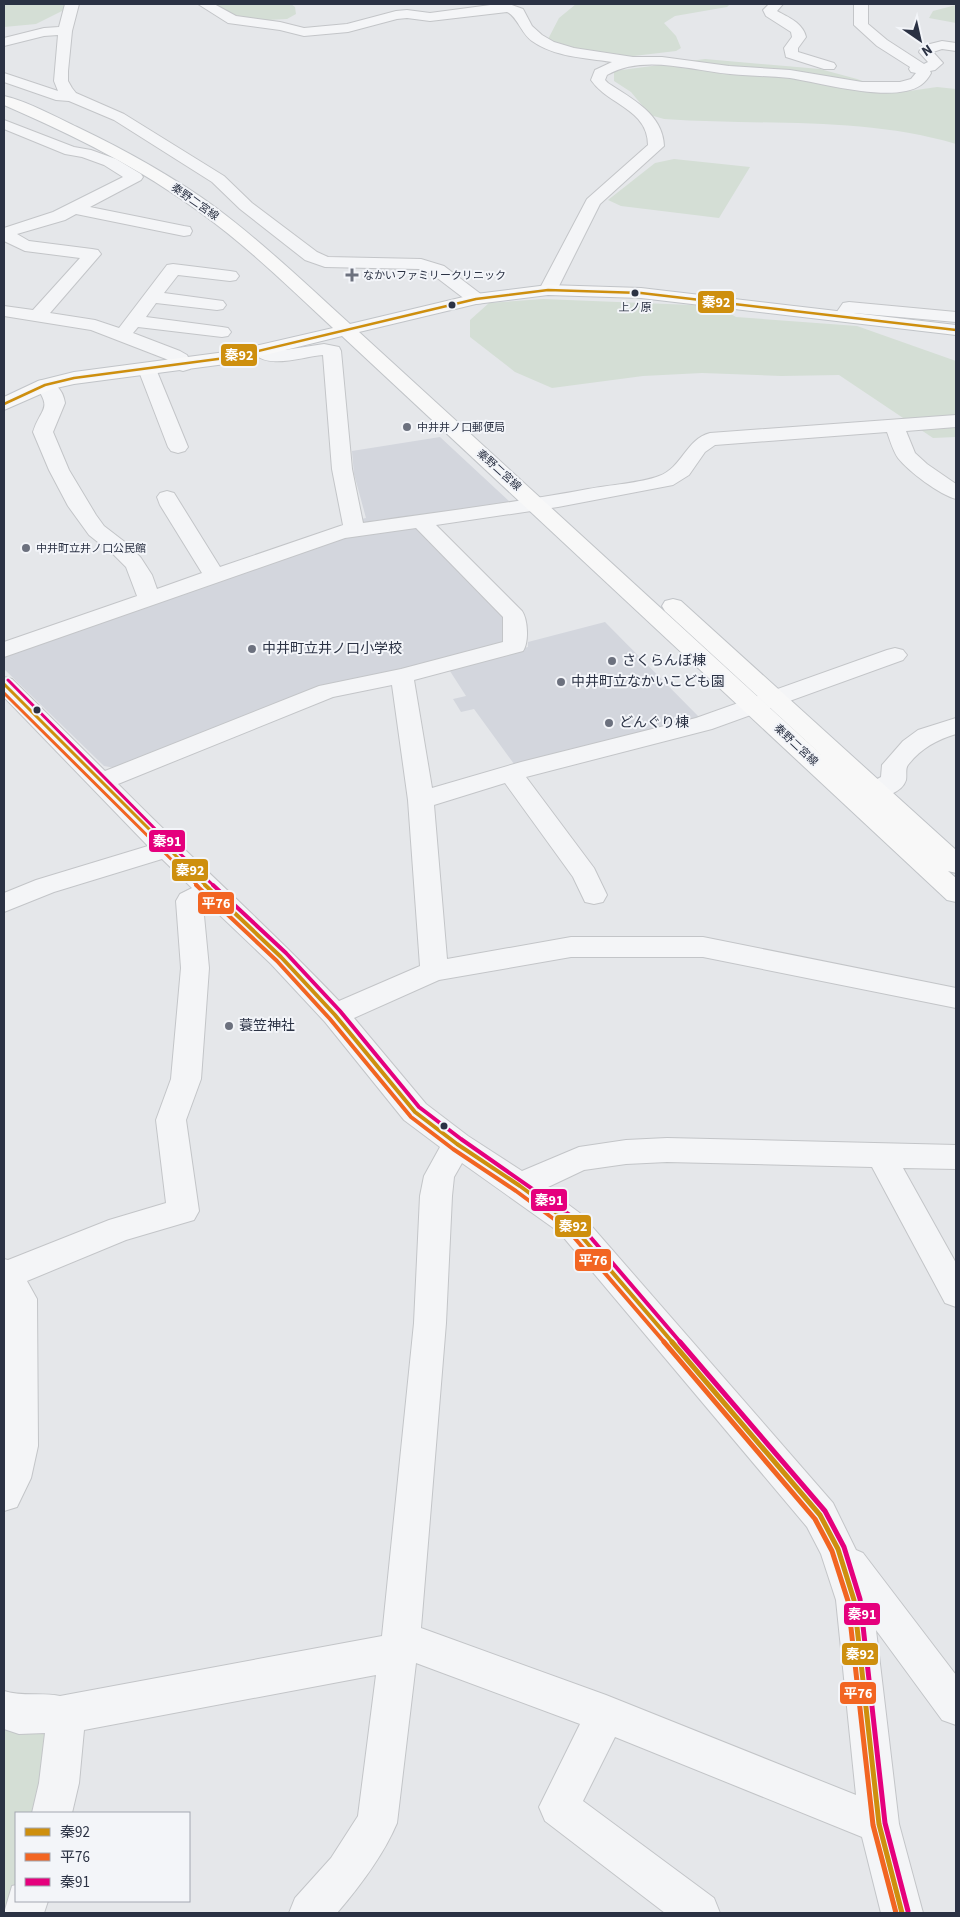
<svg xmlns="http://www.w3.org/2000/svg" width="960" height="1917" font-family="'Source Sans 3','Noto Sans JP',sans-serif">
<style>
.built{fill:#d3d6dd}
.green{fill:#d4ded5}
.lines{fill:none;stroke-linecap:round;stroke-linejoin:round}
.minor-casing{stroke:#c3c5c8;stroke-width:2}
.major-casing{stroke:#c1c4c8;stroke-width:2}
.minor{fill:#f4f5f7;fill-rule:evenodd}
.major{fill:#f8f8f8;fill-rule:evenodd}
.bus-1-far3-casing{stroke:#f3f5f9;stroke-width:5}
.bus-1-far2-casing{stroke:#f3f5f9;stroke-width:6}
.bus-1-far1-casing{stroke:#f3f5f9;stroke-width:8}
.bus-1-casing{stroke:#f3f5f9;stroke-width:9}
.bus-2-far2-casing{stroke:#f3f5f9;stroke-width:6}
.bus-2-far1-casing{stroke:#f3f5f9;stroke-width:8}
.bus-2-casing{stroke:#f3f5f9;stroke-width:9}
.bus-3-far2-casing{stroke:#f3f5f9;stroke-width:6}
.bus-3-far1-casing{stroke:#f3f5f9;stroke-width:8}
.bus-3-casing{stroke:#f3f5f9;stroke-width:9}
.bus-1-far3{stroke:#ce8f0e;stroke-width:2.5}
.bus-1-far2{stroke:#ce8f0e;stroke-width:3}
.bus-1-far1{stroke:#ce8f0e;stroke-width:4}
.bus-1{stroke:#ce8f0e;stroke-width:5}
.bus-2-far2{stroke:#f26522;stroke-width:3}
.bus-2-far1{stroke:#f26522;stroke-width:4}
.bus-2{stroke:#f26522;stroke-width:5}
.bus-3-far2{stroke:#e5007d;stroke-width:3}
.bus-3-far1{stroke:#e5007d;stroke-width:4}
.bus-3{stroke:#e5007d;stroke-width:5}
.poi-dot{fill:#6c717e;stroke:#f3f5f9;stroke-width:2}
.bus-dot{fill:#2b3244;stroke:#f3f5f9;stroke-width:2}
.labels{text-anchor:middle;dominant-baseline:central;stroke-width:4;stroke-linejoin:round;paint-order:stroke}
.far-street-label{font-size:11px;fill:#2b3244;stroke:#f3f5f9}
.far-poi-label{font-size:11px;fill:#2b3244;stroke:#f3f5f9;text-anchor:start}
.far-bus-label{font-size:11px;fill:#2b3244;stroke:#f3f5f9}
.poi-label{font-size:14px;fill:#2b3244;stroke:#f3f5f9;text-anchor:start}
.line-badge{stroke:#f3f5f9;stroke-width:2}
.badge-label{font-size:14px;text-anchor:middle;font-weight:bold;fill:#fff}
</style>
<rect width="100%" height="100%" fill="#e5e7ea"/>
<!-- built -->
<path class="built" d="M 440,437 L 510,502 L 362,525 L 361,519 L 366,518 L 354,474 L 352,451 Z
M 415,524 L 505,616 L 507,644 L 320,689 L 115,768 L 104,766 L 4,669 L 4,654 L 338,536 Z
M 605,622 L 700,718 L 517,768 L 474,709 L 461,712 L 453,699 L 466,696 L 448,668 L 528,647 L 528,642 Z"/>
<!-- green -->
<path class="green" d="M 4,4 L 76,4 L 36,24 L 4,27 Z
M 208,4 L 291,4 L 295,7 L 296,14 L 287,19 L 232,22 Z
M 576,4 L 730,4 L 727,7 L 675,16 L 664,23 L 676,36 L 681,48 L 676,51 L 600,60 L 545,45 L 559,18 Z
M 956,5 L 956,23 L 929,18 L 933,11 Z
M 705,59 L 820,69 L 857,79 L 895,93 L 937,87 L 956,89 L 956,144 C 861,116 762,126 664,119 L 650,115 L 631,92 L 614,81 L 614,71 Z
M 674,159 L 750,167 L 719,218 L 621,206 L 608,200 L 655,163 Z
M 543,299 L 717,306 L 736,317 L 857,326 L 956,361 L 956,437 L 933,438 L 839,375 L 781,376 L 702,373 L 643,376 L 552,388 L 515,372 L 470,337 L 470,320 L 489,303 Z
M 44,1726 L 48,1749 L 37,1813 L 16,1813 L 16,1881 L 4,1913 L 4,1728 L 6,1730 Z"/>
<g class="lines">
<defs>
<path id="minor" d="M 65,4 L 79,4 L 72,31 L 68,71 L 68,81 L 72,88 L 76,93 L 124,114 L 224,176 L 252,203 L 317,252 L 328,257 L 421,259 L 444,266 L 482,295 L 485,299 L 482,303 L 476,304 L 470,303 L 432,274 L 419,269 L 325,267 L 305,260 L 240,209 L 212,182 L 114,120 L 69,101 L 56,100 L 4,82 L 4,73 L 58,91 L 54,81 L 58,35 L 44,36 L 4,46 L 4,38 L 44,28 L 59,27 Z
M 198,4 L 214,4 L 236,16 L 280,22 L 304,28 L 347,24 L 396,11 L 407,10 L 430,13 L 498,4 L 509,4 L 523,9 L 532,26 L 542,35 L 554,42 L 574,48 L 633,57 L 662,57 L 729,66 L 790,70 L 862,82 L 900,82 L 911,79 L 916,73 L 911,72 L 909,69 L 910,67 L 877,46 L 854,25 L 854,4 L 868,4 L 868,24 L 887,40 L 924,64 L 928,62 L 919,52 L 922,46 L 942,41 L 956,43 L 956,51 L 942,49 L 933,52 L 943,63 L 935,70 L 930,71 L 931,73 C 929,77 925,82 921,85 C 894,104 822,83 790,78 C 770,76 750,76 730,74 C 690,70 643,54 607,75 L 605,80 L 608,83 C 632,99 663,114 664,146 L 600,204 L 557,290 L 554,294 L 548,295 L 542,294 L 539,290 L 587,199 L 648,145 C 648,109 608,105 591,80 L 595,70 L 612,62 C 586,58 554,57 532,41 C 521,33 517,16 507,12 L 430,21 L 407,18 L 397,19 L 348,32 L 304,36 L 280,30 L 228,23 Z
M 769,4 L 783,4 L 777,11 C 788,17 803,23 806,37 L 798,48 L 798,52 L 834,63 L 836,66 L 834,69 L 824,69 L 786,57 L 784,48 L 792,37 L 791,32 L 766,16 L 763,10 Z
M 4,120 L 74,147 L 91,150 L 116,159 L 141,174 L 143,177 L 141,180 L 90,207 L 184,226 L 190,227 L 192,231 L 190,235 L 184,236 L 76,214 L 65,220 L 17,234 L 29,241 L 92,249 L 98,250 L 101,254 L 50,313 L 95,320 L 119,328 L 167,265 L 173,264 L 230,271 L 236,272 L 239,276 L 236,280 L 230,281 L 178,275 L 164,293 L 223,301 L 226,305 L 223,309 L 217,310 L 156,303 L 146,317 L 222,327 L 228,328 L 231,332 L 228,336 L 222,337 L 138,327 L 133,333 L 180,351 L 187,355 L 192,365 L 190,369 L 183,371 L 176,369 L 172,362 L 166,359 L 91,330 L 4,316 L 4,306 L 33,310 L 80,258 L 25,251 L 4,241 L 4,228 L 53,212 L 123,177 L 104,165 L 82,157 L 65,154 L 4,129 Z
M 849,302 L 956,312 L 956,322 L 854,313 L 849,320 L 843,321 L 837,320 L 834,316 L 843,303 Z
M 324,344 L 339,347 L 341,351 L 352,469 L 363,523 C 438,512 514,503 588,489 C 609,485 641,483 659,476 C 682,468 686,439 710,433 L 956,415 L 956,427 L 906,431 L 915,453 L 927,464 L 956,484 L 956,499 C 940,495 908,471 898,458 C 893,451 890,440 887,432 L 715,445 L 705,452 L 689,475 L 673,485 L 558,507 L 436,525 L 522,611 C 528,620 529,642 523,651 L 414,680 L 432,788 L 521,762 L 696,718 L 887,650 L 895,648 L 903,650 L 907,655 L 903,660 L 712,729 L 526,777 L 594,868 L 607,895 L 603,902 L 594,904 L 585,902 L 573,877 L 505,783 L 434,805 L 447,959 L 571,937 L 703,937 L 956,988 L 956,1008 L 703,957 L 571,957 L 439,980 L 354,1018 L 426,1104 L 468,1136 L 522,1171 L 579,1147 L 626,1140 L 667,1138 L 956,1145 L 956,1169 L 903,1168 L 956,1263 L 956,1307 L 945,1303 L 872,1167 L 667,1162 L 626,1164 L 584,1170 L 546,1188 L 581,1214 L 833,1503 L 856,1550 L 863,1553 L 956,1675 L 956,1725 L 942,1720 L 876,1630 L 899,1824 L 923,1913 L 881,1913 L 862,1837 L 615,1737 L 583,1801 L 714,1898 L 720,1913 L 665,1913 L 545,1821 L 539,1807 L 580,1724 L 416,1663 L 397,1823 C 383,1856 360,1886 337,1913 L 289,1913 L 295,1898 L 331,1858 L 358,1816 L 376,1675 L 84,1730 L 79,1783 L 72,1813 L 32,1813 L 39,1783 L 45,1733 L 19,1734 L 4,1729 L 4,1691 C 23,1697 41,1692 60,1696 L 382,1636 L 414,1323 L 420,1196 L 424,1176 L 440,1147 L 404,1120 L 325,1022 L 271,964 L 207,903 L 203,905 L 209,968 L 201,1079 L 186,1120 L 199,1211 L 194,1220 L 126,1240 L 27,1281 L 37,1299 L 38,1446 L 31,1478 L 17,1507 L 4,1511 L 4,1259 L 8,1260 L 109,1220 L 166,1203 L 156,1120 L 171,1079 L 181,968 L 176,901 L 180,894 L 192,888 L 162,859 L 54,892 L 4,912 L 4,893 L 36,880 L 148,846 L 4,697 L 4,677 L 12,679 L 105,771 L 319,686 L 401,669 L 503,642 L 503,617 L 416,528 L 345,538 L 4,657 L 4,642 L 137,596 L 126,567 L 114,555 L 89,535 L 68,506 L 49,470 L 33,432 C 41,407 53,410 35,385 L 38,381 C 52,377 63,389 65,403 L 53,432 L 69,470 L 96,515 L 104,526 L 130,546 L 141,558 L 152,575 L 157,589 L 202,573 L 160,505 L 157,497 L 160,493 L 167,491 L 174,493 L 220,567 L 343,525 L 332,469 L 323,355 C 304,356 266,371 252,351 L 254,347 L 261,345 L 285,350 ZM 392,685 L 408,800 L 420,966 L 339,1001 C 268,926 191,858 118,784 L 333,697 ZM 462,1163 L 559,1232 L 807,1527 L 821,1554 L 836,1600 L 856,1795 L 606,1695 L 421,1628 L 446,1323 L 452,1196 L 454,1177 Z
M 147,363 L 154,365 L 156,369 L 188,447 L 185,451 L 178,453 L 171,451 L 168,447 L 138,369 L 140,365 Z
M 956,718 L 956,734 C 937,740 921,748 908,765 C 905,769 907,774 906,780 C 902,794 878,800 866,797 L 862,791 L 866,785 L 881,777 L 882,765 L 903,741 L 918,730 Z
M 16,1885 L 16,1901 L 48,1901 L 44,1913 L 4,1913 L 12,1886 Z"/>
<path id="major" d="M 4,96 C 29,102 54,116 77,127 C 125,150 172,176 215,207 C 263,243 306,284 350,324 L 476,294 L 548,285 L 641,288 L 956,325 L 956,335 L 641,298 L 548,295 L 476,304 L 359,332 L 828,761 L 665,611 L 662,606 L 665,601 L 673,599 L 681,601 L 956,850 L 956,873 L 948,871 L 956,878 L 956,902 L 947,900 L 342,336 L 233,363 L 74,384 L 52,389 L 4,410 L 4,397 L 38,381 L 74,372 L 233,351 L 333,328 C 290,288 248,247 201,213 C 140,168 73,135 4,105 Z"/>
</defs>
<!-- minor casing -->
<use href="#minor" class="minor-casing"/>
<!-- major casing -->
<use href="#major" class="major-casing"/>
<!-- minor -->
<use href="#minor" class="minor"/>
<!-- major -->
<use href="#major" class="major"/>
<defs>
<path id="bus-1-far3" d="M 4,404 L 45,385 L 74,378 L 233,357 L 476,299 L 548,290 L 641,293 L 956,330"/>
<path id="bus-1-far2" d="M 4,684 L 206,886"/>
<path id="bus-1-far1" d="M 205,885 L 281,957 L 335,1015 L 415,1112 L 457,1144 L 520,1186 L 570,1223 L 673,1343"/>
<path id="bus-1" d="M 672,1342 L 820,1515 L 838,1549 L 854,1600 L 879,1824 L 902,1913"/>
<path id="bus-2-far2" d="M 4,693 L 198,886"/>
<path id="bus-2-far1" d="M 196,885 L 277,961 L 330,1019 L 411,1117 L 453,1149 L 516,1191 L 566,1228 L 665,1343"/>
<path id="bus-2" d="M 664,1342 L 815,1519 L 832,1551 L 848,1601 L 873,1825 L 896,1913"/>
<path id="bus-3-far2" d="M 8,680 L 171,845 L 214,886"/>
<path id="bus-3-far1" d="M 213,885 L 286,953 L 340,1011 L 419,1107 L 461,1139 L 574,1218 L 681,1343"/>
<path id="bus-3" d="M 680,1342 L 825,1511 L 844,1547 L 860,1599 L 885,1823 L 908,1911"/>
</defs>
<!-- bus-1-far3 casing -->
<use href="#bus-1-far3" class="bus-1-far3-casing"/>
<!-- bus-1-far2 casing -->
<use href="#bus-1-far2" class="bus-1-far2-casing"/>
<!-- bus-1-far1 casing -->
<use href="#bus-1-far1" class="bus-1-far1-casing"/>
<!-- bus-1 casing -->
<use href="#bus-1" class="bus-1-casing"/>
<!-- bus-2-far2 casing -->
<use href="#bus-2-far2" class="bus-2-far2-casing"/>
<!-- bus-2-far1 casing -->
<use href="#bus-2-far1" class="bus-2-far1-casing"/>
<!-- bus-2 casing -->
<use href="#bus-2" class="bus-2-casing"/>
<!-- bus-3-far2 casing -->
<use href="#bus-3-far2" class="bus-3-far2-casing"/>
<!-- bus-3-far1 casing -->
<use href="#bus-3-far1" class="bus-3-far1-casing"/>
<!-- bus-3 casing -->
<use href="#bus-3" class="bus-3-casing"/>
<!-- bus-1-far3 -->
<use href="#bus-1-far3" class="bus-1-far3"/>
<!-- bus-1-far2 -->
<use href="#bus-1-far2" class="bus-1-far2"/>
<!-- bus-1-far1 -->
<use href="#bus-1-far1" class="bus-1-far1"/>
<!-- bus-1 -->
<use href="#bus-1" class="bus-1"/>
<!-- bus-2-far2 -->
<use href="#bus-2-far2" class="bus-2-far2"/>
<!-- bus-2-far1 -->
<use href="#bus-2-far1" class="bus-2-far1"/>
<!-- bus-2 -->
<use href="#bus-2" class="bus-2"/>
<!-- bus-3-far2 -->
<use href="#bus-3-far2" class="bus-3-far2"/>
<!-- bus-3-far1 -->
<use href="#bus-3-far1" class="bus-3-far1"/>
<!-- bus-3 -->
<use href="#bus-3" class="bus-3"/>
</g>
<!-- markers -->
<g class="poi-dot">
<path d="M349.5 267.5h5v5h5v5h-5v5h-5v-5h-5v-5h5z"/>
<circle cx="407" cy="427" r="5"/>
<circle cx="26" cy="548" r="5"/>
<circle cx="252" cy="649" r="5"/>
<circle cx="612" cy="661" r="5"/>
<circle cx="561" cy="682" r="5"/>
<circle cx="609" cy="723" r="5"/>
<circle cx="229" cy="1026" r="5"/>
</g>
<g class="bus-dot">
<circle cx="635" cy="293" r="4.5"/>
<circle cx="452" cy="305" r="4.5"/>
<circle cx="37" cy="710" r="4.5"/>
<circle cx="444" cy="1126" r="4.5"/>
</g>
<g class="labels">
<!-- far-street labels -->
<g class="far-street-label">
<text transform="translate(195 202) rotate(35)">秦野二宮線</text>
<text transform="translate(499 470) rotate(42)">秦野二宮線</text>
<text transform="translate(796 745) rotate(43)">秦野二宮線</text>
</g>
<!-- far-poi labels -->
<g class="far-poi-label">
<text x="363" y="275">なかいファミリークリニック</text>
<text x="417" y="427">中井井ノ口郵便局</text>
<text x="36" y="548">中井町立井ノ口公民館</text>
</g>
<!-- far-bus labels -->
<g class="far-bus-label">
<text x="635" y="307">上ノ原</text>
</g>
<!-- poi labels -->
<g class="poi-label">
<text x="262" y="649">中井町立井ノ口小学校</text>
<text x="622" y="661">さくらんぼ棟</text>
<text x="571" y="682">中井町立なかいこども園</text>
<text x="619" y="723">どんぐり棟</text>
<text x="239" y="1026">蓑笠神社</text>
</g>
</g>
<g class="line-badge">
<rect x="697" y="290" width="38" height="24" rx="5" fill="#ce8f0e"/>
<rect x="220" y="343" width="38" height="24" rx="5" fill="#ce8f0e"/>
<rect x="148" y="829" width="38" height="24" rx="5" fill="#e5007d"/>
<rect x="171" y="858" width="38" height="24" rx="5" fill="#ce8f0e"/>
<rect x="197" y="891" width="38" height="24" rx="5" fill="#f26522"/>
<rect x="530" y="1188" width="38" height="24" rx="5" fill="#e5007d"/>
<rect x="554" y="1214" width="38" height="24" rx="5" fill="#ce8f0e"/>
<rect x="574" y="1248" width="38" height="24" rx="5" fill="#f26522"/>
<rect x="843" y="1602" width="38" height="24" rx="5" fill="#e5007d"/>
<rect x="841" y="1642" width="38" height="24" rx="5" fill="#ce8f0e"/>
<rect x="839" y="1681" width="38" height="24" rx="5" fill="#f26522"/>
</g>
<g class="badge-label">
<text x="716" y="307">秦92</text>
<text x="239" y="360">秦92</text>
<text x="167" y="846">秦91</text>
<text x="190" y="875">秦92</text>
<text x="216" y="908">平76</text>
<text x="549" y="1205">秦91</text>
<text x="573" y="1231">秦92</text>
<text x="593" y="1265">平76</text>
<text x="862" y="1619">秦91</text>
<text x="860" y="1659">秦92</text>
<text x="858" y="1698">平76</text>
</g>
<!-- border -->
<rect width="960" height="1917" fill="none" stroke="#2b3244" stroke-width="10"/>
<!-- legend -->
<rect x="15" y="1812" width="175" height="90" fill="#f3f5f9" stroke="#a3a7b1"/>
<rect x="25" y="1828" width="25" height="8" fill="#ce8f0e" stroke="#a3a7b1"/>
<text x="60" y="1837" font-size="15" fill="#2b3244">秦92</text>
<rect x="25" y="1853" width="25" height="8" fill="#f26522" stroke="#a3a7b1"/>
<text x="60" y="1862" font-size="15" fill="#2b3244">平76</text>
<rect x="25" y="1878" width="25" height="8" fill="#e5007d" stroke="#a3a7b1"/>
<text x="60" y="1887" font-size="15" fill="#2b3244">秦91</text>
<!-- north arrow -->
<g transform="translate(920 40) rotate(146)" stroke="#f3f5f9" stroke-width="4" paint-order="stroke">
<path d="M0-4L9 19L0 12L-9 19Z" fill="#2b3244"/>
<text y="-8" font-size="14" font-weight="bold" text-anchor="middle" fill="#2b3244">N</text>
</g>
</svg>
